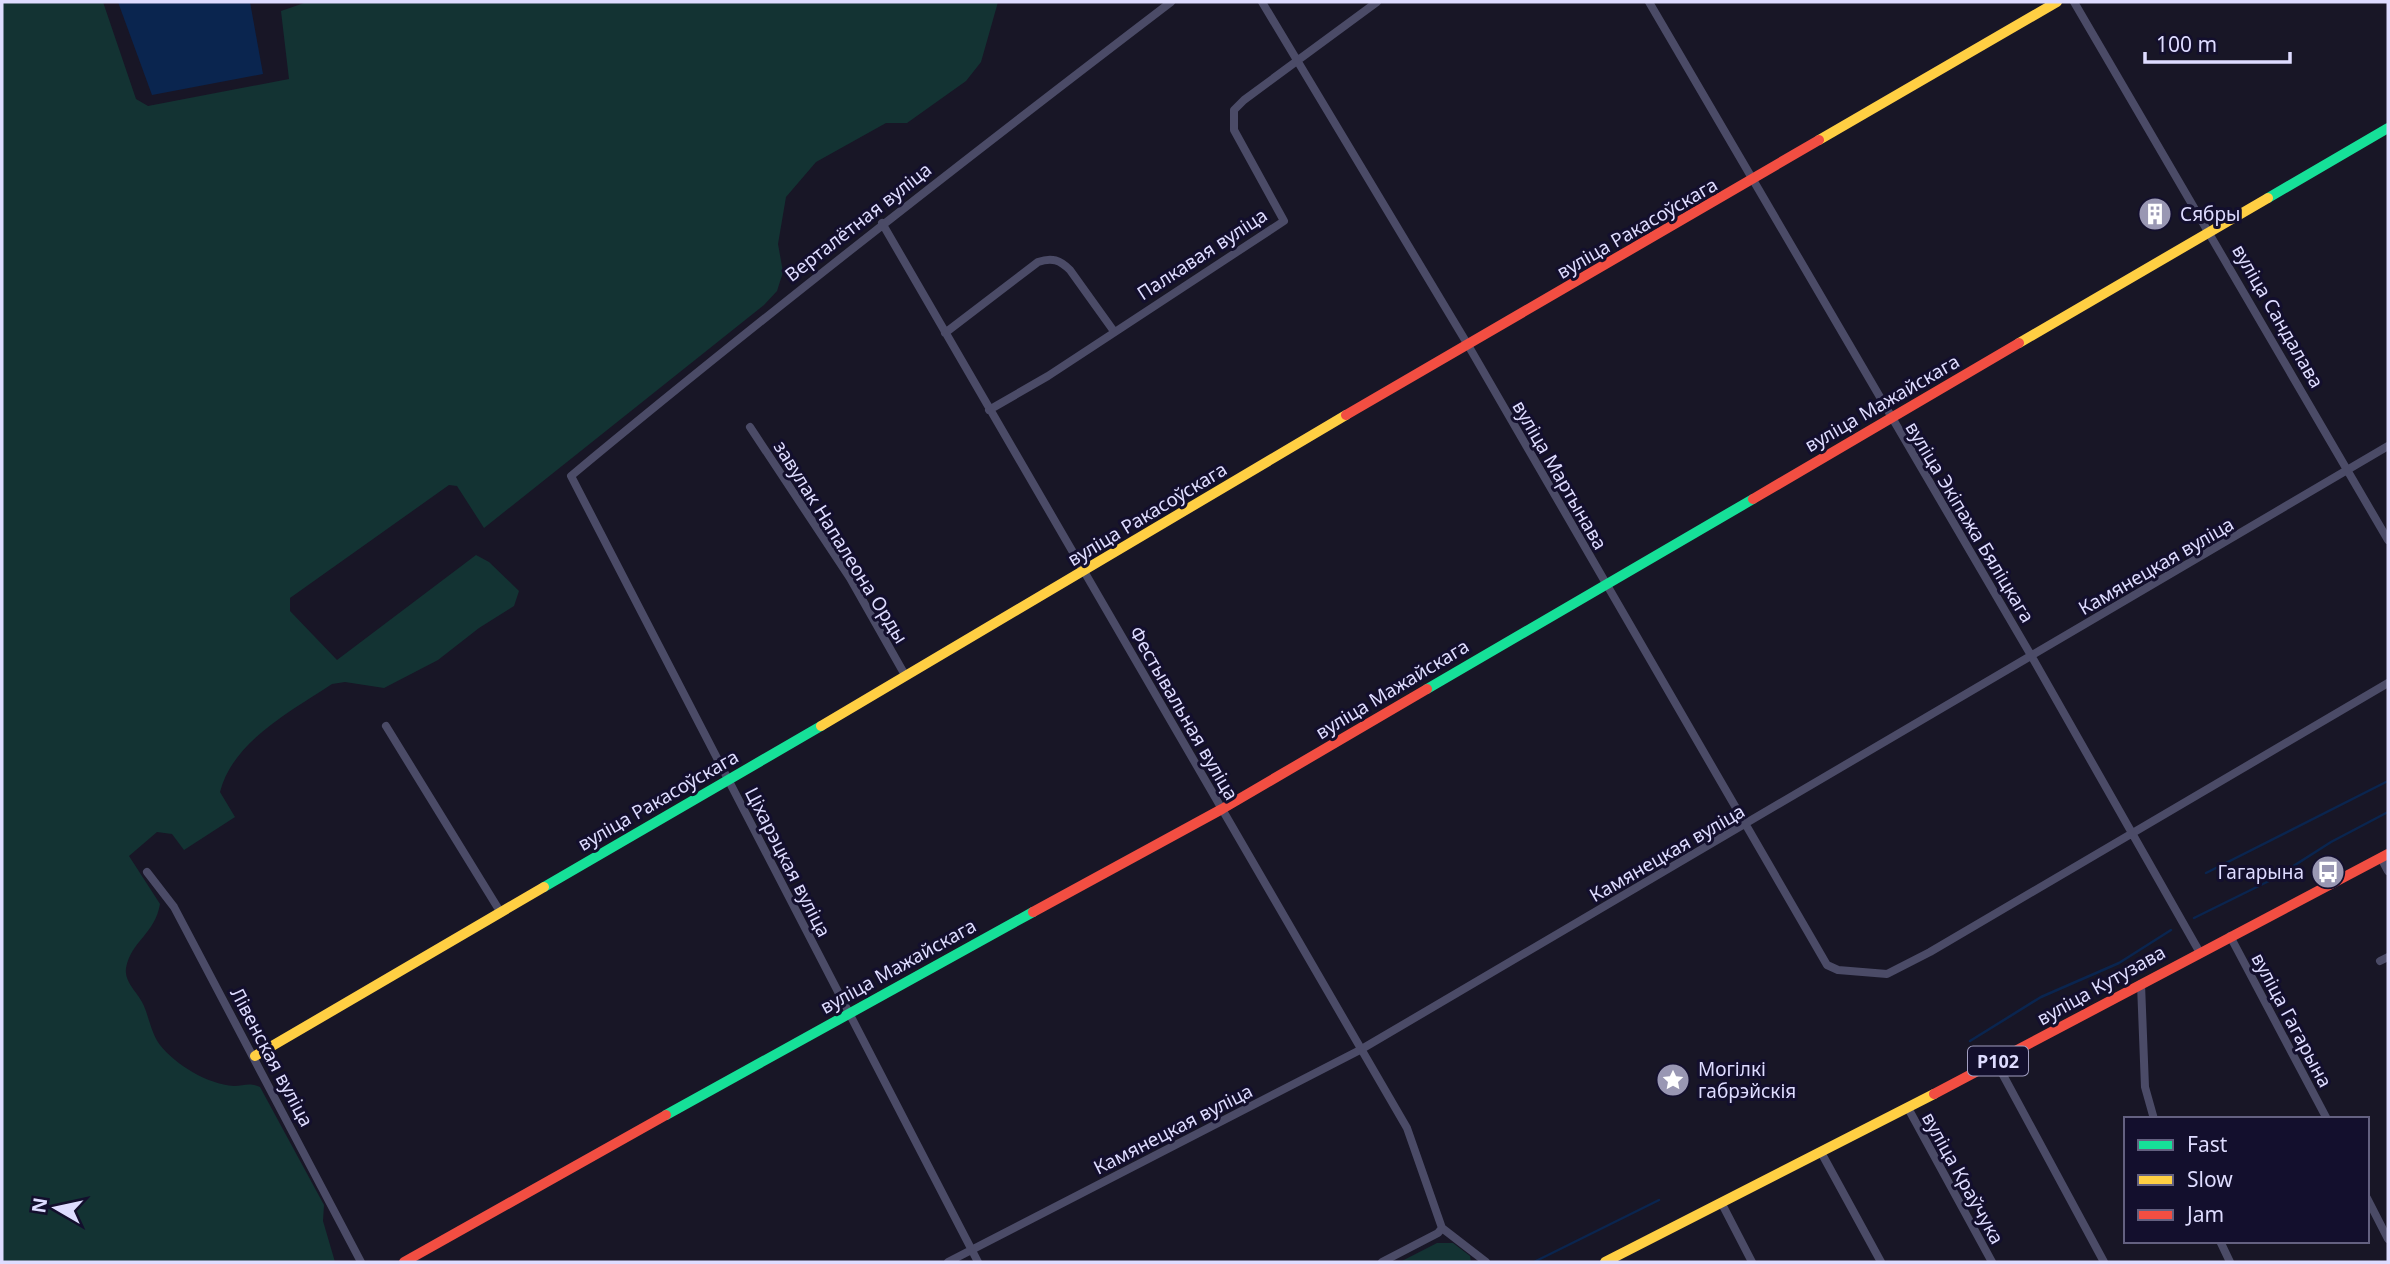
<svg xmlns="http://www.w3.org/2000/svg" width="2390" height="1264" font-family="'Noto Sans',sans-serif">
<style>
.green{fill:#133333}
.water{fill:#0a254f}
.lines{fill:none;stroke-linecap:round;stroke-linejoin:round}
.stream{stroke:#0a254f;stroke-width:2.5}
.street{stroke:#4b4b67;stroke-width:8}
.fast{stroke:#16e098;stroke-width:10}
.slow{stroke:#ffcf43;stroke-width:10}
.jam{stroke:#f24e42;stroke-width:10}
.labels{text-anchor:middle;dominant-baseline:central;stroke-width:6;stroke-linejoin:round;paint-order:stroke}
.shield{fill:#130f2d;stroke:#a19ec0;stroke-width:2}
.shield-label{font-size:18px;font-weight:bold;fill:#dedcff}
.poi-label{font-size:19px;fill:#dedcff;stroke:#130f2d;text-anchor:start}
.street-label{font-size:19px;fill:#dedcff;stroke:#130f2d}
</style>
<rect width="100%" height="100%" fill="#181626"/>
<!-- green -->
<path class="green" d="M 2,2 L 103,2 L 136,99 L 148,106 L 289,79 L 281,11 L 307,2 L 998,2 L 981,62 L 966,81 L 907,123 L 886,123 L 816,162 L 786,197 L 778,244 L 783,272 L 777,291 L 764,305 L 484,528 L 457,486 L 449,485 L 290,598 L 290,611 L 337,660 L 476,555 L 489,562 L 519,591 L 514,606 L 479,628 L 438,660 L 384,688 L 345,682 L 332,684 C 290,712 233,741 220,792 L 235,817 L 184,850 L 172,834 L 157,832 L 129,856 L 160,904 C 155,934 131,941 126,968 C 124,983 139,993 144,1006 C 149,1018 152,1035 160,1045 C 176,1065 207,1084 234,1086 C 244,1086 249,1082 260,1087 L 324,1205 L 323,1221 L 335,1262 L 2,1262 Z
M 1437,1243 L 1453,1243 L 1470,1256 L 1471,1262 L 1400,1262 Z"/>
<!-- water -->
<path class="water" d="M 118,2 L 250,2 L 263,74 L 152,95 Z"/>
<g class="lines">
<!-- stream -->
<path class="stream" d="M 2206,873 L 2388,781
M 2194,918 L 2273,879 L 2331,842 L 2388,812
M 1970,1041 L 2041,997 L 2119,963 L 2171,930
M 1534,1262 L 1659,1200"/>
<!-- street -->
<path class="street" d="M 1262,2 L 1468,345 L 1827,965 L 1838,970 L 1887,974 L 1930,952 L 2388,683
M 1649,2 L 2032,657 L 2199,951
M 2074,2 L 2388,540
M 882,223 L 1407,1128 L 1442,1228 L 1438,1233 L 1382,1262
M 945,333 L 1038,262 C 1052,257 1060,260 1070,270 L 1113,330
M 989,410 L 1048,376 L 1284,221 L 1234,130 L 1234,110 L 1244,100 L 1377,2
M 750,427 L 850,578 L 905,675
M 386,726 L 501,913
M 2381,858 L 2388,871
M 147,872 L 174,907 L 361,1262
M 2230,936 L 2327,1119
M 2380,961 L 2388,957
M 2141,984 L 2145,1087 L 2154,1119
M 1996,1062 L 2104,1262
M 1908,1108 L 1992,1262
M 1822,1154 L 1881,1262
M 2367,1198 L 2388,1239
M 1722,1204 L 1752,1262
M 1442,1228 L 1486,1262
M 2220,1241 L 2230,1262
M 948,1262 L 1360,1050 L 2388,446
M 978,1262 L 571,476 C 767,313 968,157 1171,2"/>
<!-- fast -->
<path class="fast" d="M 2268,198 L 2388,128
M 1427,689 L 1753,499
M 544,887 L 821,726
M 666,1115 L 1033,912"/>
<!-- slow -->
<path class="slow" d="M 1819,140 L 2057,2
M 2019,343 L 2268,198
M 821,726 L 1346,415
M 255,1056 L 544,887
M 1605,1262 L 1934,1094"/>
<!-- jam -->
<path class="jam" d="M 1346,415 L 1819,140
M 1753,499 L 2019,343
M 1033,912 L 1222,809 L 1427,689
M 1934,1094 L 2388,854
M 404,1262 L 666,1115"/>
</g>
<!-- icons -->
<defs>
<symbol id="building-disc" viewBox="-11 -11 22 22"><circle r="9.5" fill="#9997b3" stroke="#130f2d"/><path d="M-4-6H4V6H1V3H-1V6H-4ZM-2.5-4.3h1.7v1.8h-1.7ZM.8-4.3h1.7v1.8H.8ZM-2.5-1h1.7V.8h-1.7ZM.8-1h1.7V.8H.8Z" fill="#fff"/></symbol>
<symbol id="bus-disc" viewBox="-11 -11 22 22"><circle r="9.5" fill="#9997b3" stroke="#130f2d"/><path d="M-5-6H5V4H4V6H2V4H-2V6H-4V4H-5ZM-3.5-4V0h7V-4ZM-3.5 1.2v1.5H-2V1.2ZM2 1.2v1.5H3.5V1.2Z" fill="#fff"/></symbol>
<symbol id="sight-disc" viewBox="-11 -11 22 22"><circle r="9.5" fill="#9997b3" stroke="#130f2d"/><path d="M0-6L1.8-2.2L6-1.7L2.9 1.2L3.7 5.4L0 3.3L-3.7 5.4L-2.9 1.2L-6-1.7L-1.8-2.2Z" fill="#fff"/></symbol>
</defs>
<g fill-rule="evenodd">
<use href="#building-disc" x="2136" y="195" width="38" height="38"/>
<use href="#bus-disc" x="2309" y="853" width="38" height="38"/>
<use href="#sight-disc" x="1654" y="1061" width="38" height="38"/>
</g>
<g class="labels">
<!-- shield labels -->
<rect class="shield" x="1968" y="1046.5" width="60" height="29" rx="5"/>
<g class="shield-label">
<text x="1998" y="1061">Р102</text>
</g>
<!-- poi labels -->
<g class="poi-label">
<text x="2180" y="214">Сябры</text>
<text x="2304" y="872" text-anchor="end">Гагарына</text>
<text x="1698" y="1069">Могілкі<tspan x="1698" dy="22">габрэйскія</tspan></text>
</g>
<!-- street labels -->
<g class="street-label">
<text transform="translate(858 222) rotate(-38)">Верталётная вуліца</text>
<text transform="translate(1637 228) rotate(-30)">вуліца Ракасоўскага</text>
<text transform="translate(1202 254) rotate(-33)">Палкавая вуліца</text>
<text transform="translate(2278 316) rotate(60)">вуліца Сандалава</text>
<text transform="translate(1882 403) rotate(-30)">вуліца Мажайскага</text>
<text transform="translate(1560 475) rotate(60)">вуліца Мартынава</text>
<text transform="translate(1147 514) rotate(-31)">вуліца Ракасоўскага</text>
<text transform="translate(1970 522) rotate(59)">вуліца Экіпажа Бяліцкага</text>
<text transform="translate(841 542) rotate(58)">завулак Напалеона Орды</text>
<text transform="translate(2156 566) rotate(-30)">Камянецкая вуліца</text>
<text transform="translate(1392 689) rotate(-31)">вуліца Мажайскага</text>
<text transform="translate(1184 713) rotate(60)">Фестывальная вуліца</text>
<text transform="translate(658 800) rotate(-30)">вуліца Ракасоўскага</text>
<text transform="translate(1667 853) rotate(-30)">Камянецкая вуліца</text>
<text transform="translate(788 862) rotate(63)">Ціхарэцкая вуліца</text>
<text transform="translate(898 966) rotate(-29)">вуліца Мажайскага</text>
<text transform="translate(2101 985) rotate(-29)">вуліца Кутузава</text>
<text transform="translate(2292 1020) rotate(62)">вуліца Гагарына</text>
<text transform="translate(272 1057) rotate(62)">Лівенская вуліца</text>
<text transform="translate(1173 1129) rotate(-27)">Камянецкая вуліца</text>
<text transform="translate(1963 1178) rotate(61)">вуліца Краўчука</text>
</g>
</g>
<!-- border -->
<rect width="2390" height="1264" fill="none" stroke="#dedcff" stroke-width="7"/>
<!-- legend -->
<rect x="2124" y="1117" width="245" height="126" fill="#130f2d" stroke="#646181" stroke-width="2"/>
<rect x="2138" y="1140" width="35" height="10" fill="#16e098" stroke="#646181" stroke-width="2"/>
<text x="2187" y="1152" font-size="21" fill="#dedcff">Fast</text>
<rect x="2138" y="1175" width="35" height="10" fill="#ffcf43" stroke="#646181" stroke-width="2"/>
<text x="2187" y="1187" font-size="21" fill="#dedcff">Slow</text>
<rect x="2138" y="1210" width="35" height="10" fill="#f24e42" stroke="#646181" stroke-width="2"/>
<text x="2187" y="1222" font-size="21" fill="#dedcff">Jam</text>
<!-- north arrow -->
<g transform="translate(56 1208) rotate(279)" stroke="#130f2d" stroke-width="5" paint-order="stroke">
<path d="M0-5L12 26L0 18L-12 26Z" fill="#dedcff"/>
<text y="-10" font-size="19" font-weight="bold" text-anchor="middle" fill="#dedcff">N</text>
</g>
<!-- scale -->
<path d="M2145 52v10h145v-10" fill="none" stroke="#dedcff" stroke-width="3.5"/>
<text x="2156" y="52" font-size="21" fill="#dedcff" stroke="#130f2d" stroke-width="5" paint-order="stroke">100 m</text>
</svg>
